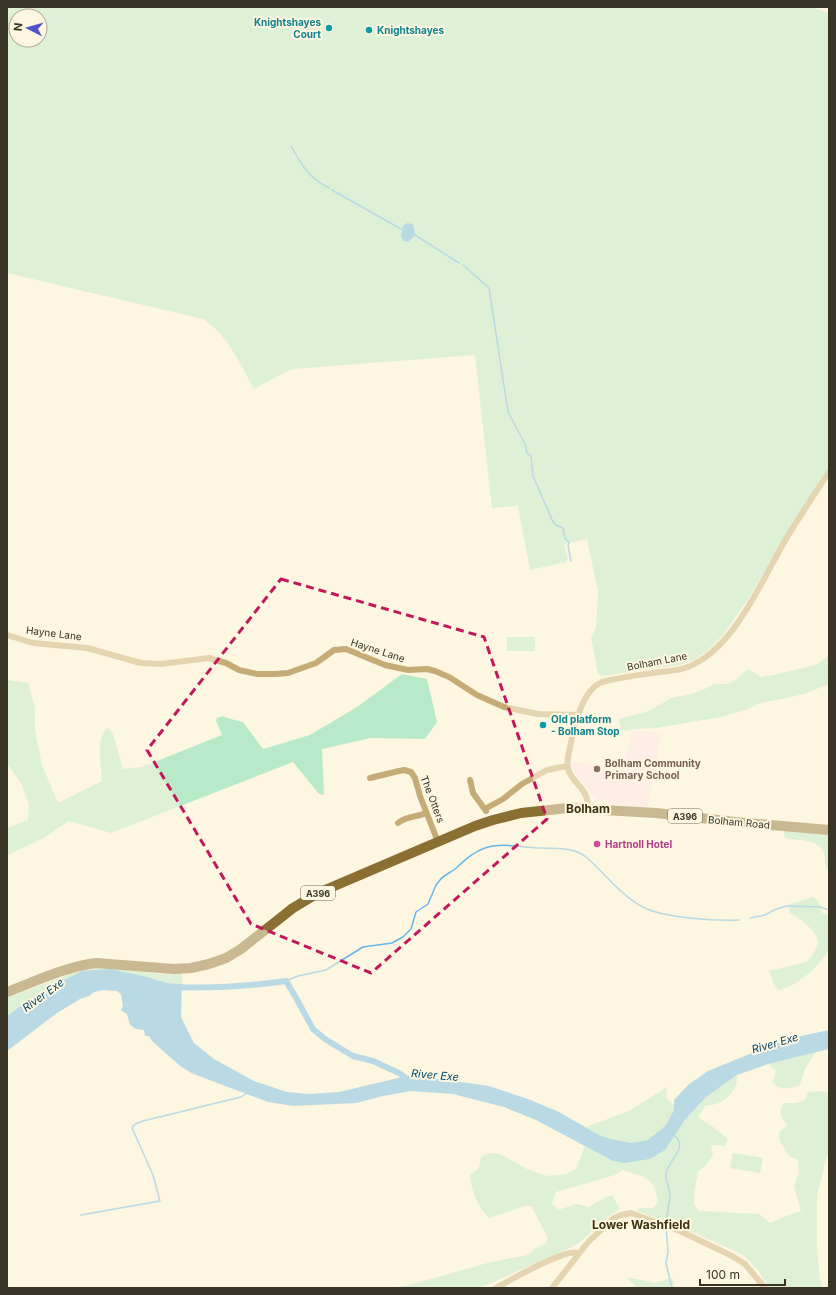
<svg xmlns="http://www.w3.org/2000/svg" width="836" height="1295" font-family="Inter,sans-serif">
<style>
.education{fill:#fee4ea}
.green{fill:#b8eaca;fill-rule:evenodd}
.water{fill:#67b6eb}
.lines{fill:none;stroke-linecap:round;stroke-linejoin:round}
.stream{stroke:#67b6eb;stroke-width:1.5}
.canal{stroke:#67b6eb;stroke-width:6}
.street{stroke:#c5ab76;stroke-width:6}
.primary{stroke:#8b6e32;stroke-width:10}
.marked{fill:none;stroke:#c2185b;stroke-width:3;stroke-dasharray:8 5;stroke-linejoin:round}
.culture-dot{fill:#0f9aa8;stroke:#fdf6e0;stroke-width:1.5}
.education-dot{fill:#8d6e63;stroke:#fdf6e0;stroke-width:1.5}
.hotel-dot{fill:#d1479c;stroke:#fdf6e0;stroke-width:1.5}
.labels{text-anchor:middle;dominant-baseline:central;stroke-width:4;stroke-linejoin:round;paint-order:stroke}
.shield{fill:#fdf6e0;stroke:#746e5e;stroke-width:1}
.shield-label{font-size:9px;font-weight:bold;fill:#393426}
.culture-label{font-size:10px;font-weight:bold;fill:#0d838f;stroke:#fdf6e0;text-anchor:start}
.street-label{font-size:10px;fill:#393426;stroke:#fdf6e0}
.education-label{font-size:10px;font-weight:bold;fill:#785e54;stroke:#fdf6e0;text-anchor:start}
.hotel-label{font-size:10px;font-weight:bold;fill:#b23c85;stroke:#fdf6e0;text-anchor:start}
.water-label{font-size:11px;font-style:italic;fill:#05476a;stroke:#fdf6e0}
.quarter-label{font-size:12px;font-weight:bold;fill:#3d3212;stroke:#fdf6e0}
</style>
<rect width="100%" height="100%" fill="#fdf6e0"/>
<!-- education -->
<path class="education" d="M 633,729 L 662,734 L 654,769 L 648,809 L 616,805 L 599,801 L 593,796 L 587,787 L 578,778 L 572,767 L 572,761 L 622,769 Z"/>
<!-- green -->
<path class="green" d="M 7,7 L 811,7 L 829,13 L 829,467 L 748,599 L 723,635 L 707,651 L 693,660 L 680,665 L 601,676 L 598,674 L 591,637 L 596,628 L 598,592 L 587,539 L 564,544 L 568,558 L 566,562 L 530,570 L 518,506 L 492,508 L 475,355 L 293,369 L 287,371 L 254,389 C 240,364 228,335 203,319 L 7,273 ZM 16,16 L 40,16 L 40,40 L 16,40 Z
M 507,637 L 535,637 L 535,651 L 507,651 Z
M 829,655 L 829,684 L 804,694 L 757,704 L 748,709 L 721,717 L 656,728 L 633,729 L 627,731 L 621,729 L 619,719 L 646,712 L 661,704 L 671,698 L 691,694 L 703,690 L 714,684 L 727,684 L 736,680 L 748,669 L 761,677 L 773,675 L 816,665 Z
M 402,674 L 427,679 L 437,722 L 425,739 L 371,738 L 322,749 L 324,795 L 319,794 L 293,762 L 111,833 L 69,821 L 42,839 L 7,855 L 7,828 L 28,820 L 29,804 L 21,783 L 7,764 L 7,680 L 28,683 L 35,708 L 35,731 L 42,765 L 58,803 L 102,781 C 101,768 95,735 108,728 L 113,734 L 123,769 L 142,767 L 222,735 L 216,721 L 217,718 L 223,716 L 227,718 L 243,722 L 263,749 L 310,735 L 357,707 Z
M 789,829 L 829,833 L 829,870 L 827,870 C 824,864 826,857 823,851 C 817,838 796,841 785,838 L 784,832 Z
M 813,897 L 819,902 L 822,913 L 829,915 L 829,951 C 814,970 802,983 779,990 L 775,987 L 769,971 L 806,962 L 812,956 L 818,944 L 817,937 L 811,929 L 804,922 L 789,912 L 790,904 Z
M 94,967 L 132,970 L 160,974 L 182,973 L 182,984 L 168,983 L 155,980 L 36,995 L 7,1016 L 7,998 L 78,971 Z
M 816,1052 L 805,1069 L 800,1085 C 792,1089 779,1091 772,1082 L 776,1071 L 768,1064 Z
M 737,1075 C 737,1078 737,1082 736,1085 C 732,1096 718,1107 706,1105 L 698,1117 L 706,1123 L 712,1126 L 728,1139 L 725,1146 L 716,1145 L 711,1146 L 713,1155 L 706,1165 L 698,1172 L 694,1194 L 694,1205 L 699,1211 L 759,1214 L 770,1223 L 786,1216 L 801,1211 L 794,1186 L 799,1172 L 798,1160 L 789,1156 L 779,1139 L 779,1132 L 788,1125 L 784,1121 L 780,1112 L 784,1103 L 796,1103 L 805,1100 L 808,1092 L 822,1091 L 829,1093 L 829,1153 L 826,1159 L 817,1196 L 817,1249 L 820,1279 L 823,1288 L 769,1288 L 758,1270 L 743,1255 L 697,1234 L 638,1211 L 638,1208 L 653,1208 L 658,1202 C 654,1175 644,1178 623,1170 L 615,1175 L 556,1192 L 552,1203 L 558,1210 L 576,1204 L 589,1207 L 604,1198 L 612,1195 L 620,1209 C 603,1219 589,1237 572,1247 L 484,1286 L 477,1288 L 392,1288 L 409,1285 L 491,1262 L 528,1255 L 536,1248 L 545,1244 L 548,1238 L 531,1206 L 524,1206 L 490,1218 C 478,1209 471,1189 470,1175 L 479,1168 L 481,1157 L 490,1153 L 500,1154 L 527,1169 L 546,1176 L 566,1174 L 576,1169 L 585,1146 L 613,1161 L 684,1121 L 706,1097 Z
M 667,1087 L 666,1098 L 674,1105 L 674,1110 L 666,1125 L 648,1140 L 631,1143 L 611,1139 L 599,1135 L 586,1127 L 629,1111 Z
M 733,1153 L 763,1158 L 760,1173 L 730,1168 Z
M 627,1277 L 655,1283 L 672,1278 L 675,1288 L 637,1288 Z"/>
<!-- water -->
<path class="water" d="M 407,223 L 412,224 L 414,227 L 415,235 L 408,242 L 403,241 L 401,236 L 403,226 Z
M 110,969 L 143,976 L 167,983 L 182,984 L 181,1017 L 194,1043 L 214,1059 L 254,1081 L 287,1092 L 309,1094 L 339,1092 L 411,1075 L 489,1086 L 528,1099 L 559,1112 L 599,1135 L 611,1139 L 631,1143 L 648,1140 L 666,1125 L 674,1110 L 674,1100 L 688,1085 L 708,1071 L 777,1043 L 801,1036 L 829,1030 L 829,1049 L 768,1064 L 737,1075 L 706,1097 L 684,1121 L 665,1150 L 650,1159 L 624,1163 L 613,1161 L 536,1120 L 504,1107 L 453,1094 L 411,1091 L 383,1096 L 356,1103 L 293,1106 L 268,1102 L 191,1073 L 179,1065 L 152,1041 L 149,1036 L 145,1036 L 144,1030 L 136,1029 L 130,1025 L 127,1014 L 121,1010 L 123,1006 L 121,994 L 117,991 L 104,990 L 94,992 L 89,996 L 80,999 L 57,1013 L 7,1051 L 7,1016 L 36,995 L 82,971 Z"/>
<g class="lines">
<!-- stream -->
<path class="stream" d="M 291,146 C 303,167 307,176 329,188
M 332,190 L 401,229
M 415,235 L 459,263
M 463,265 L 489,288 L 508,412 L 525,444 L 527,453 L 531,456 L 533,476 L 553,522 L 556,525 L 563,528 L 565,538 L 569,543 L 568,546 L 571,561
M 750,918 L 765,915 L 776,909 L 787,906 L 820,907 L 829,910
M 286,981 L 298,976 L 326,970 L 363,947 L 392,943 L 403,937 L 411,929 L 416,912 L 428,904 L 436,885 L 440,880 C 444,875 450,873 455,869 C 464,861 473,852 485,848 C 503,842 523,848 542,848 C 556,849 574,847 586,857 C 605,873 620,895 643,907 C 663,918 716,921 739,920
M 81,1215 L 160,1201 L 153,1175 L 132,1128 L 135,1124 L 143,1121 L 241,1097 L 247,1093
M 666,1223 C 667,1214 669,1205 670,1195 C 670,1188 665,1181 666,1174 C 667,1161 690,1148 674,1135
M 666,1227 L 668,1252 L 666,1263 L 672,1288"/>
<!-- canal -->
<path class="canal" d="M 176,987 C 212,989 250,986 286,981 L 295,996 L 313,1029 L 325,1039 L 353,1056 L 373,1061 L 399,1073 L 410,1081"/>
<!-- street -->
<path class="street" d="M 7,635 L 33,643 L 87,648 L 141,663 L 161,664 L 209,658 L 226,663 L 239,670 L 257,674 L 275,674 L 288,673 L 316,663 L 334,650 L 346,649 L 385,665 L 408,670 L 427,669 L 435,671 L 449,677 L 477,695 L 504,707 L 538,714 L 578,715
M 370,778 L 399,771 L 404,770 L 411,772 L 415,778 L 420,796 L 438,842
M 470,780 L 473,793 L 486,811
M 588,808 C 588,786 572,785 568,768 C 566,761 569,754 570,747 C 574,727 582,690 602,682 C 621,677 640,675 659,672 C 671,671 684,670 694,664 C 734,645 761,583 782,546 C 796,521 813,497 829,472
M 485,809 L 503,799 L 522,784 L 547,770 L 567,766
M 398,823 C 408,815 415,818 426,813
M 496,1288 C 511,1280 565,1248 578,1253
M 552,1288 L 589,1241 L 614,1218 L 621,1215 L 631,1213 L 680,1231 L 730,1255 L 745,1264 L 765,1288"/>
<!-- primary -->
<path class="primary" d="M 7,992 C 36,981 65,967 96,963 L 174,969 L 191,968 L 209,964 L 226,958 L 241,949 L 293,908 L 318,893 L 475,826 L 493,820 L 521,813 L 568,808 L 656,813 L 735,822 L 829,830"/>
</g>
<!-- marked area -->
<path d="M0 0H836V1295H0ZM 281,579 L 484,637 L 547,819 L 371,973 L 251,924 L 147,750 Z" fill="#fdf6e0" fill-opacity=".55" fill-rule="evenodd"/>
<path class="marked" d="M 281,579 L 484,637 L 547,819 L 371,973 L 251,924 L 147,750 Z"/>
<!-- markers -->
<g class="culture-dot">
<circle cx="329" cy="28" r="4"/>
<circle cx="369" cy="30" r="4"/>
<circle cx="543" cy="725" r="4"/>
</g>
<circle class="education-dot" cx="597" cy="769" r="4"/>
<circle class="hotel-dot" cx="597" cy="844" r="4"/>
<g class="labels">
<!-- shield labels -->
<g class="shield">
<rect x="668" y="809" width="34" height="14" rx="3"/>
<rect x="301" y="886" width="34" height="14" rx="3"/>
</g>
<g class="shield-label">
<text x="685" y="816">A396</text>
<text x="318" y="893">A396</text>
</g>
<!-- culture labels -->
<g class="culture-label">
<text x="321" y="22" text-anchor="end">Knightshayes<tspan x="321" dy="12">Court</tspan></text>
<text x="377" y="30">Knightshayes</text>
<text x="551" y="719">Old platform<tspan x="551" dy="12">- Bolham Stop</tspan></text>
</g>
<!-- street labels -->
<g class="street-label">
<text transform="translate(54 633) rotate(7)">Hayne Lane</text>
<text transform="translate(378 650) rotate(18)">Hayne Lane</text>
<text transform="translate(657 661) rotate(-11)">Bolham Lane</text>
<text transform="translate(433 799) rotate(69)">The Otters</text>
<text transform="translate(739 822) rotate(5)">Bolham Road</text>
</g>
<!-- education labels -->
<g class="education-label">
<text x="605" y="763">Bolham Community<tspan x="605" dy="12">Primary School</tspan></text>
</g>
<!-- hotel labels -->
<g class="hotel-label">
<text x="605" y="844">Hartnoll Hotel</text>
</g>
<!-- water labels -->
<g class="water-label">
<text transform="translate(43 995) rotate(-36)">River Exe</text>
<text transform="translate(775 1043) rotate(-16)">River Exe</text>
<text transform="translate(435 1075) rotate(5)">River Exe</text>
</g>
<!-- quarter labels -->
<g class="quarter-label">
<text x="588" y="808">Bolham</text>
<text x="641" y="1224">Lower Washfield</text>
</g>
</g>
<!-- border -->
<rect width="836" height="1295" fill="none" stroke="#393426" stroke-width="16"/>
<!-- north arrow -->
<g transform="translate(28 28) rotate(276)"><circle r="19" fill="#fdf6e0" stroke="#afa896"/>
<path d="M0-3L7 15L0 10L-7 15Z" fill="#5053ca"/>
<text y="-6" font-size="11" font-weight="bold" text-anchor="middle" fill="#393426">N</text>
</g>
<!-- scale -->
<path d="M700 1279v6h85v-6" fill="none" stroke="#393426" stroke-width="2"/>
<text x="706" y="1279" font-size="12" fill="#393426" stroke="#fdf6e0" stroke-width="3" paint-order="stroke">100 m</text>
</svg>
